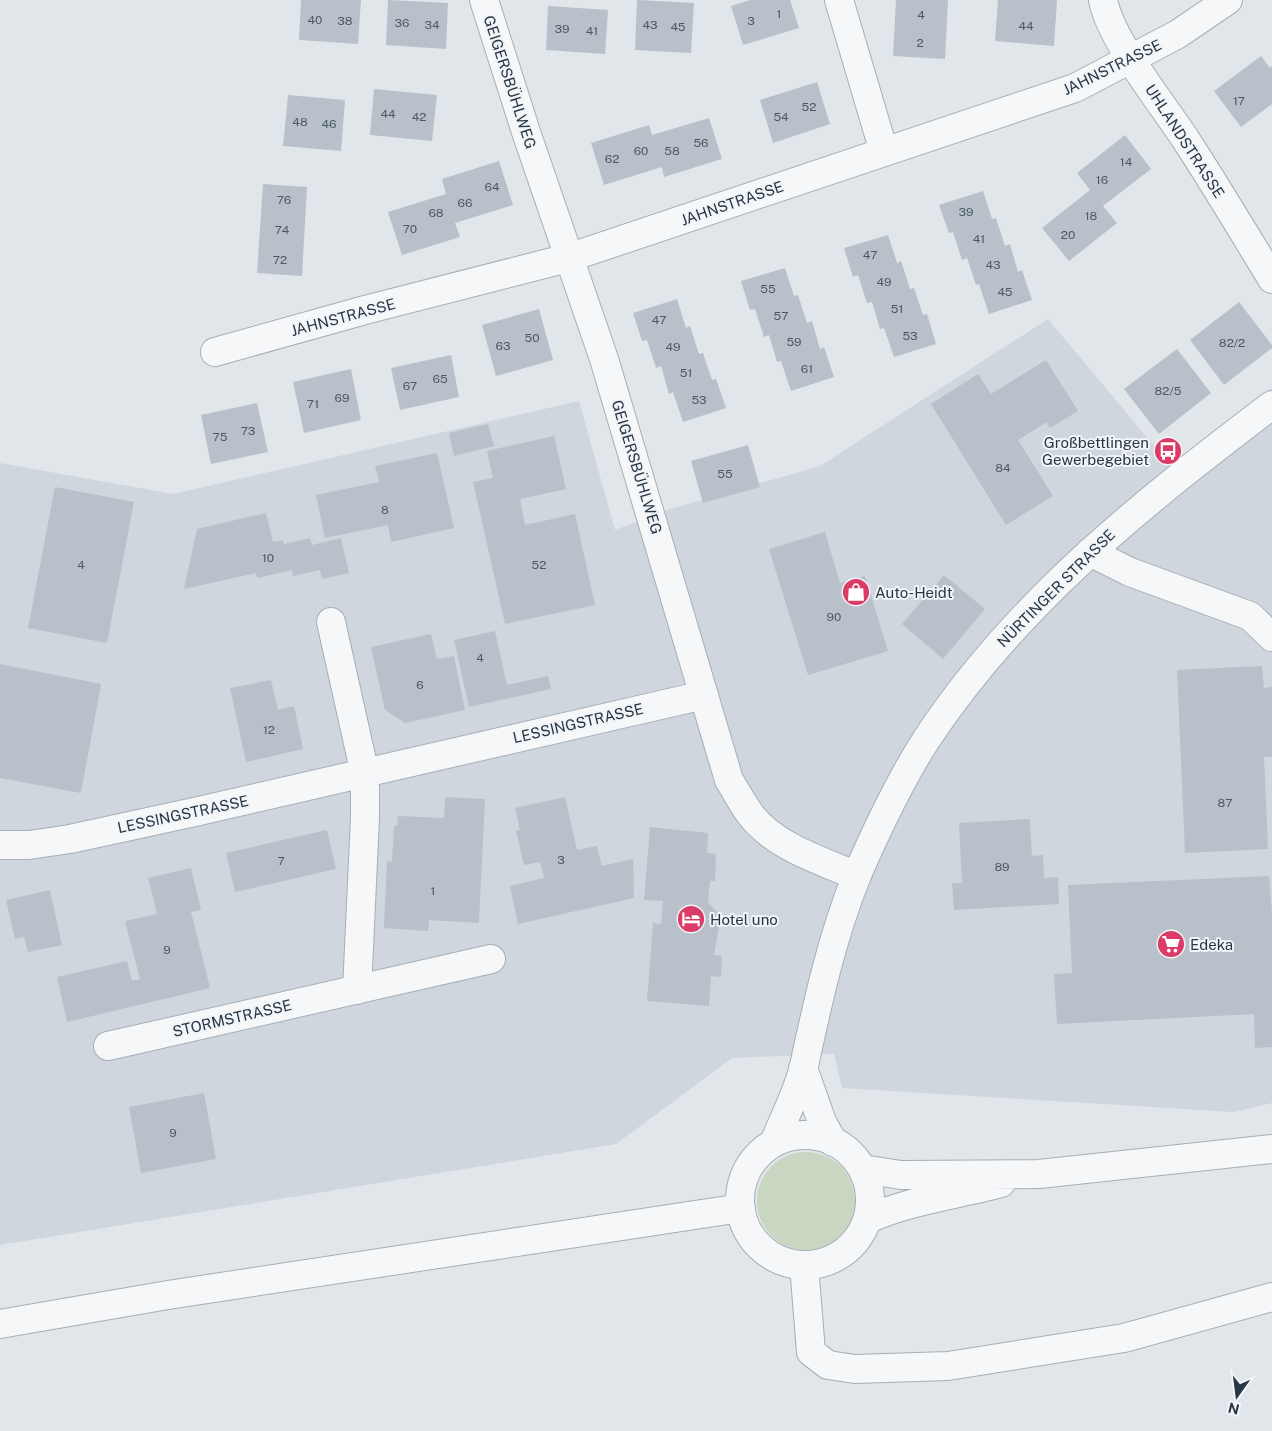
<svg xmlns="http://www.w3.org/2000/svg" width="1272" height="1431" font-family="'Public Sans',sans-serif">
<style>
.built{fill:#cfd6dd}
.green{fill:#c9d6c2}
.building{fill:#b8c0ca}
.lines{fill:none;stroke-linecap:round;stroke-linejoin:round}
.minor-casing{stroke:#a6aeb6;stroke-width:30}
.minor{stroke:#f5f7f9;stroke-width:28}
.labels{text-anchor:middle;dominant-baseline:central;stroke-width:4;stroke-linejoin:round;paint-order:stroke}
.number-label{font-size:12px;fill:#4c5866}
.street-label{font-size:15px;fill:#283645;stroke:#f1f5f8}
.poi-label{font-size:15px;fill:#283645;stroke:#f1f5f8;text-anchor:start}
</style>
<rect width="100%" height="100%" fill="#e1e6eb"/>
<!-- built -->
<path class="built" d="M 1048,319 L 1170,465 L 1272,388 L 1272,1103 L 1234,1112 L 842,1088 L 834,1054 L 732,1058 L 616,1144 L 0,1245 L 0,463 L 173,494 L 579,401 L 615,530 L 667,510 L 820,466 Z"/>
<!-- green -->
<path class="green" d="M757 1201a49 49 0 1 1 98 0a49 49 0 1 1-98 0Z"/>
<!-- building -->
<path class="building" d="M 301,0 L 361,0 L 358,44 L 299,40 Z
M 388,0 L 448,3 L 446,49 L 386,45 Z
M 637,0 L 694,3 L 691,53 L 635,50 Z
M 750,0 L 790,0 L 799,28 L 743,45 L 731,6 Z
M 896,0 L 948,0 L 945,59 L 893,56 Z
M 998,0 L 1057,0 L 1054,46 L 995,41 Z
M 548,6 L 608,10 L 605,54 L 546,50 Z
M 1261,56 L 1270,68 L 1272,66 L 1272,104 L 1241,127 L 1214,91 Z
M 817,82 L 830,124 L 773,143 L 760,100 Z
M 374,89 L 437,95 L 432,141 L 370,135 Z
M 288,95 L 345,100 L 341,151 L 283,146 Z
M 709,118 L 722,159 L 664,177 L 662,167 L 604,185 L 591,143 L 649,125 L 652,135 Z
M 1125,135 L 1151,169 L 1103,206 L 1117,223 L 1069,261 L 1042,228 L 1090,190 L 1077,173 Z
M 499,161 L 513,205 L 455,223 L 460,237 L 402,255 L 388,212 L 446,194 L 442,179 Z
M 263,184 L 307,187 L 302,276 L 257,273 Z
M 983,191 L 992,219 L 996,218 L 1005,246 L 1010,244 L 1018,272 L 1022,270 L 1032,300 L 989,314 L 979,284 L 976,285 L 967,258 L 962,260 L 953,232 L 949,233 L 939,205 Z
M 888,235 L 897,263 L 901,261 L 910,289 L 914,288 L 923,315 L 927,314 L 936,344 L 894,357 L 884,328 L 880,329 L 872,302 L 867,303 L 858,275 L 853,277 L 844,248 Z
M 785,268 L 794,296 L 798,295 L 807,323 L 812,321 L 820,349 L 824,347 L 834,377 L 791,391 L 781,361 L 777,362 L 769,335 L 764,337 L 755,309 L 750,310 L 741,281 Z
M 677,299 L 686,328 L 690,326 L 699,354 L 703,353 L 712,380 L 716,379 L 726,408 L 683,422 L 673,392 L 669,394 L 661,366 L 656,368 L 647,340 L 642,341 L 633,313 Z
M 1239,302 L 1272,345 L 1272,348 L 1224,385 L 1190,340 Z
M 539,309 L 553,360 L 496,376 L 482,325 Z
M 1177,349 L 1211,393 L 1159,434 L 1124,389 Z
M 451,355 L 459,397 L 400,410 L 391,368 Z
M 1046,360 L 1078,411 L 1050,428 L 1047,422 L 1018,440 L 1053,496 L 1006,525 L 931,404 L 978,374 L 991,394 Z
M 351,369 L 361,420 L 304,433 L 293,382 Z
M 257,403 L 268,452 L 211,464 L 201,415 Z
M 488,424 L 494,446 L 454,456 L 449,433 Z
M 554,436 L 566,489 L 520,499 L 525,525 L 575,514 L 595,605 L 505,624 L 473,482 L 493,478 L 487,451 Z
M 748,445 L 760,487 L 703,503 L 691,461 Z
M 437,453 L 454,528 L 391,542 L 388,525 L 325,538 L 316,495 L 379,482 L 375,466 Z
M 55,487 L 134,502 L 107,643 L 28,628 Z
M 266,513 L 273,542 L 283,540 L 284,544 L 310,538 L 312,545 L 341,538 L 349,573 L 322,579 L 320,570 L 293,576 L 292,570 L 257,578 L 256,573 L 184,589 L 197,529 Z
M 825,532 L 840,583 L 865,576 L 888,651 L 808,675 L 769,549 Z
M 944,575 L 985,609 L 943,659 L 902,624 Z
M 495,631 L 507,685 L 548,676 L 551,689 L 469,707 L 454,640 Z
M 431,634 L 437,659 L 454,656 L 465,710 L 405,723 L 385,710 L 371,647 Z
M 0,664 L 101,684 L 81,793 L 0,778 Z
M 1262,666 L 1264,688 L 1272,687 L 1272,757 L 1264,757 L 1268,849 L 1185,853 L 1177,670 Z
M 271,680 L 278,710 L 294,706 L 303,749 L 246,762 L 230,688 Z
M 445,797 L 485,799 L 479,923 L 429,920 L 428,931 L 384,928 L 387,861 L 392,862 L 394,826 L 397,826 L 398,816 L 444,818 Z
M 565,797 L 577,850 L 597,846 L 602,866 L 633,859 L 634,898 L 518,924 L 510,886 L 544,878 L 540,862 L 524,865 L 516,831 L 520,830 L 515,808 Z
M 1030,819 L 1032,856 L 1043,855 L 1044,878 L 1058,877 L 1059,904 L 954,910 L 952,883 L 962,883 L 959,823 Z
M 650,827 L 708,833 L 707,853 L 716,854 L 715,881 L 710,881 L 708,903 L 721,915 L 714,955 L 722,956 L 721,977 L 711,976 L 709,1006 L 647,1001 L 653,923 L 661,924 L 663,901 L 644,900 Z
M 327,830 L 336,869 L 235,892 L 226,853 Z
M 191,868 L 201,910 L 191,912 L 210,988 L 67,1022 L 57,977 L 127,961 L 132,981 L 140,979 L 125,921 L 157,914 L 148,878 Z
M 1269,876 L 1272,914 L 1272,1047 L 1255,1048 L 1254,1014 L 1057,1024 L 1054,974 L 1072,973 L 1068,885 Z
M 50,890 L 62,945 L 28,952 L 24,937 L 15,939 L 6,900 Z
M 204,1093 L 216,1159 L 141,1173 L 129,1107 Z"/>
<g class="lines">
<defs>
<path id="minor" d="M 484,0 L 526,132 L 604,359 L 729,780 C 736,791 742,803 750,814 C 775,847 820,860 857,876
M 839,0 L 884,152
M 1103,0 C 1111,41 1162,103 1186,140 C 1216,186 1244,233 1272,279
M 215,352 L 365,310 L 568,258 L 1075,88 L 1178,34 L 1228,0
M 1090,552 L 1130,572 L 1250,616 L 1272,637
M 331,622 L 365,774 L 365,818 L 357,990
M 0,845 L 29,845 L 70,839 L 199,811 L 704,695
M 108,1046 L 491,959
M 803,1068 L 822,1122 L 833,1142
M740 1200a65 65 0 1 1 130 0a65 65 0 1 1-130 0Z
M 774,1143 C 783,1120 799,1089 804,1066 C 818,1001 832,937 857,875 C 877,829 899,782 926,740 C 1016,603 1143,503 1272,405
M 862,1169 L 901,1175 L 1039,1174 L 1272,1149
M 868,1219 C 910,1200 957,1195 1001,1183
M 804,1265 L 811,1352 L 828,1365 L 855,1369 L 948,1366 L 1124,1338 L 1272,1297
M 0,1324 L 168,1295 L 741,1208"/>
</defs>
<!-- minor casing -->
<use href="#minor" class="minor-casing"/>
<!-- minor -->
<use href="#minor" class="minor"/>
</g>
<!-- icons -->
<defs>
<symbol id="bus-disc" viewBox="-11 -11 22 22"><circle r="9.5" fill="#db3c67" stroke="#f1f5f8"/><path d="M-5-6H5V4H4V6H2V4H-2V6H-4V4H-5ZM-3.5-4V0h7V-4ZM-3.5 1.2v1.5H-2V1.2ZM2 1.2v1.5H3.5V1.2Z" fill="#fff"/></symbol>
<symbol id="shop-disc" viewBox="-11 -11 22 22"><circle r="9.5" fill="#db3c67" stroke="#f1f5f8"/><path d="M-5-2.5h2.3a2.7 3.5 0 0 1 5.4 0H5L5.5 6h-11ZM-1.5-2.5h3a1.5 2.3 0 0 0-3 0Z" fill="#fff"/></symbol>
<symbol id="hotel-disc" viewBox="-11 -11 22 22"><circle r="9.5" fill="#db3c67" stroke="#f1f5f8"/><path d="M-6-4.5h1.5V1H6V5H4.5V3h-9V5H-6ZM-4 0a1.8 1.8 0 1 1 3.6 0ZM.5 0V-2.5h3Q6-2.5 6 0Z" fill="#fff"/></symbol>
<symbol id="supermarket-disc" viewBox="-11 -11 22 22"><circle r="9.5" fill="#db3c67" stroke="#f1f5f8"/><path d="M-6-5.5h2.5l.6 2H6L4.5 2H-2.5L-4.4-4H-6ZM-1.5 3.2a1.3 1.3 0 1 0 .1 0ZM3 3.2a1.3 1.3 0 1 0 .1 0Z" fill="#fff"/></symbol>
</defs>
<g fill-rule="evenodd">
<use href="#bus-disc" x="1152" y="435" width="32" height="32"/>
<use href="#shop-disc" x="840" y="576" width="32" height="32"/>
<use href="#hotel-disc" x="675" y="903" width="32" height="32"/>
<use href="#supermarket-disc" x="1155" y="928" width="32" height="32"/>
</g>
<g class="labels">
<!-- number labels -->
<g class="number-label">
<text x="779" y="14">1</text>
<text x="921" y="15">4</text>
<text x="315" y="20">40</text>
<text x="345" y="21">38</text>
<text x="751" y="21">3</text>
<text x="402" y="23">36</text>
<text x="432" y="25">34</text>
<text x="650" y="25">43</text>
<text x="1026" y="26">44</text>
<text x="678" y="27">45</text>
<text x="562" y="29">39</text>
<text x="592" y="31">41</text>
<text x="920" y="43">2</text>
<text x="1239" y="101">17</text>
<text x="809" y="107">52</text>
<text x="388" y="114">44</text>
<text x="419" y="117">42</text>
<text x="781" y="117">54</text>
<text x="300" y="122">48</text>
<text x="329" y="124">46</text>
<text x="701" y="143">56</text>
<text x="641" y="151">60</text>
<text x="672" y="151">58</text>
<text x="612" y="159">62</text>
<text x="1126" y="162">14</text>
<text x="1102" y="180">16</text>
<text x="492" y="187">64</text>
<text x="284" y="200">76</text>
<text x="465" y="203">66</text>
<text x="966" y="212">39</text>
<text x="436" y="213">68</text>
<text x="1091" y="216">18</text>
<text x="410" y="229">70</text>
<text x="282" y="230">74</text>
<text x="1068" y="235">20</text>
<text x="979" y="239">41</text>
<text x="870" y="255">47</text>
<text x="280" y="260">72</text>
<text x="993" y="265">43</text>
<text x="884" y="282">49</text>
<text x="768" y="289">55</text>
<text x="1005" y="292">45</text>
<text x="897" y="309">51</text>
<text x="781" y="316">57</text>
<text x="659" y="320">47</text>
<text x="910" y="336">53</text>
<text x="532" y="338">50</text>
<text x="794" y="342">59</text>
<text x="1232" y="343">82/2</text>
<text x="503" y="346">63</text>
<text x="673" y="347">49</text>
<text x="807" y="369">61</text>
<text x="686" y="373">51</text>
<text x="440" y="379">65</text>
<text x="410" y="386">67</text>
<text x="1168" y="391">82/5</text>
<text x="342" y="398">69</text>
<text x="699" y="400">53</text>
<text x="313" y="404">71</text>
<text x="248" y="431">73</text>
<text x="220" y="437">75</text>
<text x="1003" y="468">84</text>
<text x="725" y="474">55</text>
<text x="385" y="510">8</text>
<text x="268" y="558">10</text>
<text x="81" y="565">4</text>
<text x="539" y="565">52</text>
<text x="834" y="617">90</text>
<text x="480" y="658">4</text>
<text x="420" y="685">6</text>
<text x="269" y="730">12</text>
<text x="1225" y="803">87</text>
<text x="561" y="860">3</text>
<text x="281" y="861">7</text>
<text x="1002" y="867">89</text>
<text x="433" y="891">1</text>
<text x="167" y="950">9</text>
<text x="173" y="1133">9</text>
</g>
<!-- street labels -->
<g class="street-label">
<text transform="translate(1112 67) rotate(-26)">JAHNSTRASSE</text>
<text transform="translate(510 82) rotate(72)">GEIGERSBÜHLWEG</text>
<text transform="translate(1185 141) rotate(57)">UHLANDSTRASSE</text>
<text transform="translate(732 203) rotate(-19)">JAHNSTRASSE</text>
<text transform="translate(343 317) rotate(-15)">JAHNSTRASSE</text>
<text transform="translate(637 467) rotate(73)">GEIGERSBÜHLWEG</text>
<text transform="translate(1056 588) rotate(-45)">NÜRTINGER STRASSE</text>
<text transform="translate(578 723) rotate(-13)">LESSINGSTRASSE</text>
<text transform="translate(183 814) rotate(-12)">LESSINGSTRASSE</text>
<text transform="translate(232 1018) rotate(-13)">STORMSTRASSE</text>
</g>
<!-- poi labels -->
<g class="poi-label">
<text x="1149" y="442" text-anchor="end">Großbettlingen<tspan x="1149" dy="17">Gewerbegebiet</tspan></text>
<text x="875" y="592">Auto-Heidt</text>
<text x="710" y="919">Hotel uno</text>
<text x="1190" y="944">Edeka</text>
</g>
</g>
<!-- north arrow -->
<g transform="translate(1237 1396) rotate(194)" stroke="#f1f5f8" stroke-width="4" paint-order="stroke">
<path d="M0-4L9 19L0 12L-9 19Z" fill="#283645"/>
<text y="-8" font-size="14" font-weight="bold" text-anchor="middle" fill="#283645">N</text>
</g>
</svg>
